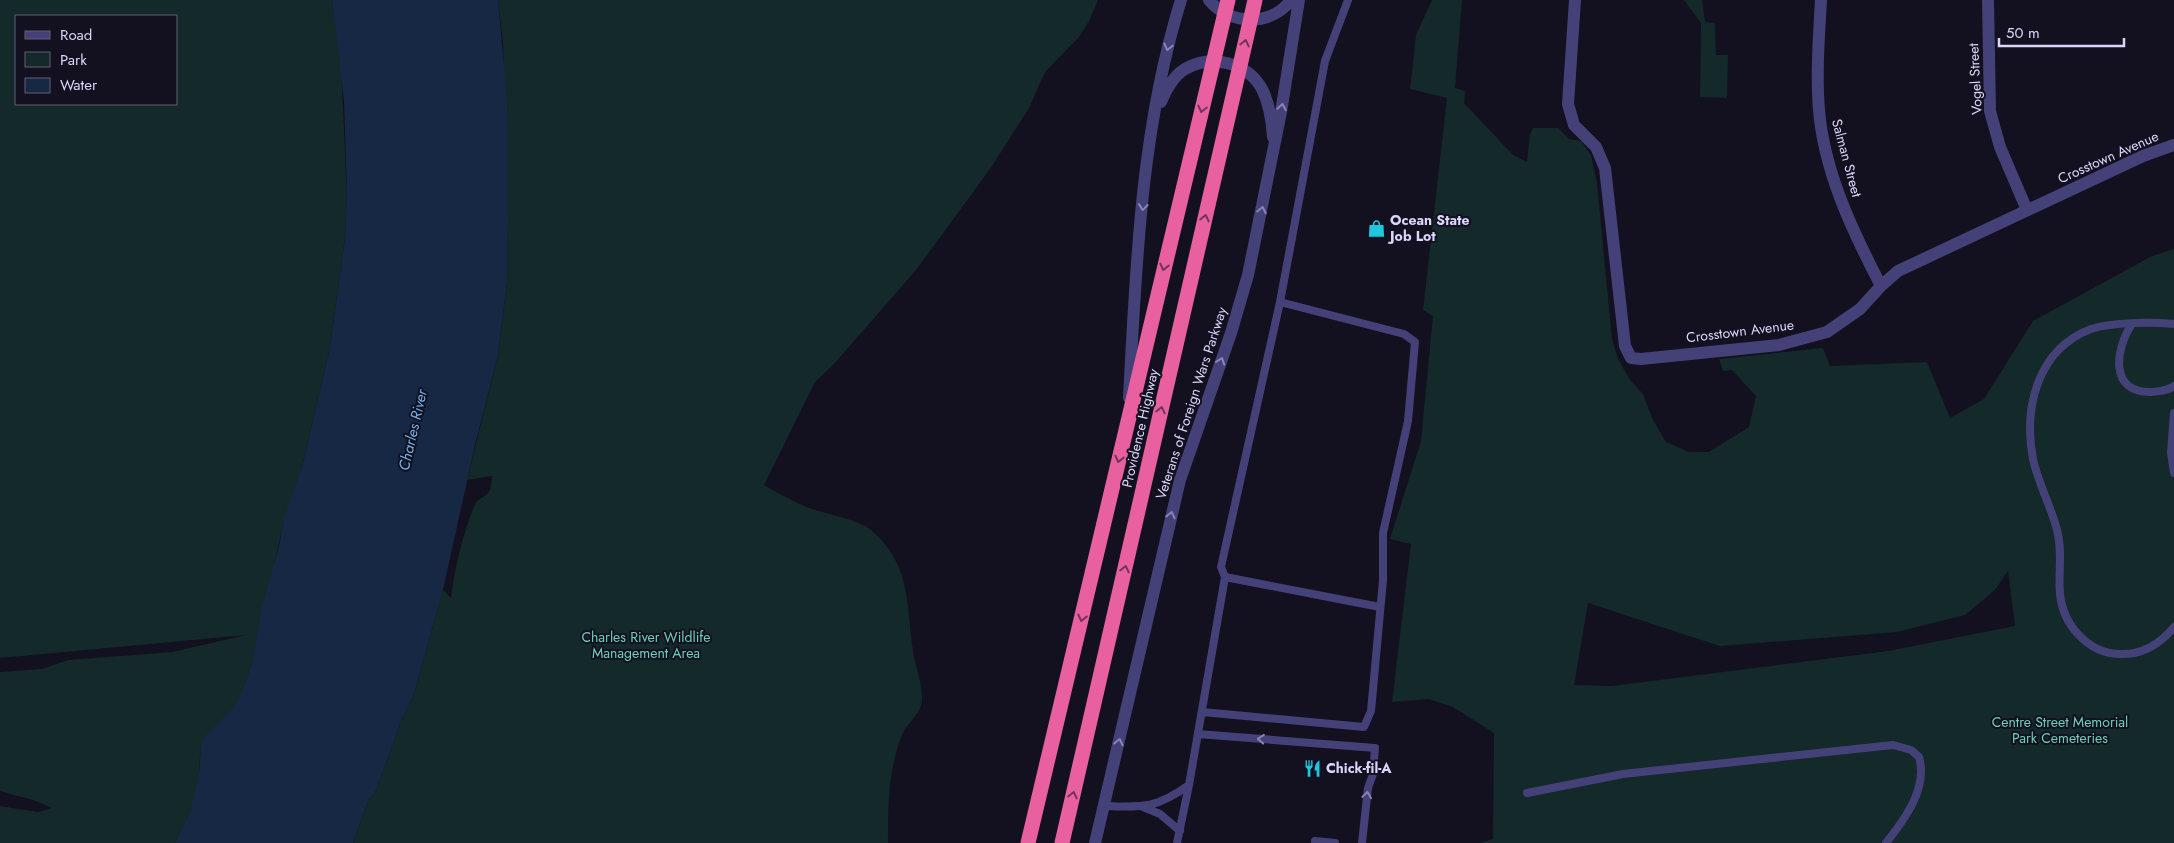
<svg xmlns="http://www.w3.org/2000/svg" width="2174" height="843" font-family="Jost,sans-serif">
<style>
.green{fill:#142929;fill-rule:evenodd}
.water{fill:#162844}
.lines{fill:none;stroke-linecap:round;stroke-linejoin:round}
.lane{stroke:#444179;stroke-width:8}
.street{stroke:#444179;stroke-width:12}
.highway{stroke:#e960a0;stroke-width:15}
.oneway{stroke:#73345a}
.oneway2{stroke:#8884b3}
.labels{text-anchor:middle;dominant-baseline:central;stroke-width:4;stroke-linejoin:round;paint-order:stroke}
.street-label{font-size:14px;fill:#dad5f9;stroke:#131020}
.poi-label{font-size:14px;font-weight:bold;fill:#dad5f9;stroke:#131020;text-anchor:start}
.park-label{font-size:14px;fill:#6bd0b7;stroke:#131020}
.water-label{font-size:15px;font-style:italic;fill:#71b1ec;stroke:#131020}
</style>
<rect width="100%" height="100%" fill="#131020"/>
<!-- green -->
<path class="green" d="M 0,0 L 332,0 L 341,65 L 347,193 L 345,238 L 330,347 L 303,463 L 283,525 L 252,663 L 236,712 L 201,744 L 199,771 L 202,792 L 175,843 L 0,843 L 0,806 L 38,812 L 52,808 L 36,801 L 0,791 L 0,672 L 42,669 L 68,660 L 172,652 L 246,635 L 0,658 ZM 16,16 L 176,16 L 176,104 L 16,104 Z
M 498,0 L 1098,0 L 1089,21 L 1079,37 L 1045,72 L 1029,108 L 990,169 L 916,270 L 834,364 L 815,382 L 764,485 C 776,492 791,500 804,506 C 822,514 857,518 871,530 C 912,565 906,605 913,651 C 915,667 923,684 922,700 C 921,715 907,722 902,735 C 888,771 888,805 888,843 L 353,843 L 368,801 L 375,793 L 401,722 L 414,694 L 443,590 L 451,598 C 455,565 463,533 476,502 C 489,492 491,495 492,476 L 467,480 L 498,355 L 507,282 L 508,223 L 503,42 Z
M 1432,0 L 1462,0 L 1455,88 L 1465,91 L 1464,103 L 1513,155 L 1527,162 L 1530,134 L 1533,128 L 1558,128 L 1569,139 L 1581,141 L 1591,155 L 1597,183 L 1612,339 L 1618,359 L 1630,380 L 1643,394 L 1653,420 L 1666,442 L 1689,452 L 1709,452 L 1749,427 L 1756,396 L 1732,370 L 1723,371 L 1719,359 L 1823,348 L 1830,366 L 1927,362 L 1950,418 L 1984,399 L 2033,321 L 2152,256 L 2174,249 L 2174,843 L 1479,843 L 1493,839 L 1494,733 L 1453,707 L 1429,699 L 1392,702 L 1411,544 L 1390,539 L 1421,441 L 1433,316 L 1423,310 L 1447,98 L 1410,89 L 1416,35 ZM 2008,571 L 2015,626 L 1888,651 L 1612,686 L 1574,685 L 1588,603 L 1720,646 L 1897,632 L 1965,615 L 1995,590 Z
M 1684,0 L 1702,0 L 1705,22 L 1715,23 L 1716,55 L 1728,55 L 1727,98 L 1700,97 L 1701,23 Z"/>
<!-- water -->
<path class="water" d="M 332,0 L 498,0 L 507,99 L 508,223 L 507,282 L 498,355 L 475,445 L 443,590 L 414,694 L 401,722 L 375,793 L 368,801 L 353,843 L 175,843 L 190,812 L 199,774 L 201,744 L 206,735 L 231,710 L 242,692 L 252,663 L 263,603 L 279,546 L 284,518 L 303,463 L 330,347 L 345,238 L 347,193 L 344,101 Z"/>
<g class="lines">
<!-- lane -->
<path class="lane" d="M 1348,0 L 1325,61 L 1280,302 L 1221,567 L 1225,577 L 1380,607
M 2132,324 C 2115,349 2109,393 2151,392 C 2160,391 2167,391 2174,386
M 2174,324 C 2151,322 2113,322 2091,329 C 2038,349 2023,407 2033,459 C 2038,483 2051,506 2057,530 C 2063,552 2058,573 2060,594 C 2063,625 2088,653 2119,654 C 2142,655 2160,644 2174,627
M 2174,413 L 2171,453 L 2174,473
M 1202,712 L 1364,727 L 1371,711 L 1383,580 L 1383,533 L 1408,421 L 1415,342 L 1404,334 L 1280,302
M 1198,734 L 1375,748 L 1373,774 L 1368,788 L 1362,843
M 1527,793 L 1623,774 L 1893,745 L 1911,750 L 1919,757 C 1928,788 1905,819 1886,843
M 1104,806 C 1144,807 1155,809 1189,785
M 1143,807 L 1160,814 L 1180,831
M 1315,841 L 1335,843
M 1177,843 L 1189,785 L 1225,577"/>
<!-- street -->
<path class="street" d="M 1209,0 C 1229,25 1271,27 1291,0
M 1575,0 L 1568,104 L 1574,125 L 1596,147 L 1605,168 L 1625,346 L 1631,358 L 1641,359 L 1779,345 L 1827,332 L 1860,309 L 1881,286 L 1898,271 L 2143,156 L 2174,145
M 1821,0 C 1819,36 1816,74 1819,110 C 1824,172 1853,232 1881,286
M 1988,0 L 1990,111 L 2000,147 L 2027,210
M 1161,102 C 1166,90 1173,76 1185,69 C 1211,54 1247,62 1262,89 C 1269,103 1272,121 1273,137
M 1129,398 C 1136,265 1141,128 1181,0
M 1095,843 L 1180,480 L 1231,333 L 1248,275 L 1281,112 L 1299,0"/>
<!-- highway -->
<path class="highway" d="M 1028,843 L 1228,0
M 1062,843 L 1255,0"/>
</g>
<!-- one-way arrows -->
<defs><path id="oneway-chevron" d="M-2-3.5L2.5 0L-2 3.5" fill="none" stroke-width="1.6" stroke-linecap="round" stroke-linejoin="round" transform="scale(1.25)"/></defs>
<g class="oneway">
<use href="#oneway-chevron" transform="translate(1245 43) rotate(-77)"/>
<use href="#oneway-chevron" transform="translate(1202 109) rotate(103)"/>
<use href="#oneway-chevron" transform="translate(1205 218) rotate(-77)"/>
<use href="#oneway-chevron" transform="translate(1164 267) rotate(103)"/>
<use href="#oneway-chevron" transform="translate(1161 410) rotate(-77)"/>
<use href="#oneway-chevron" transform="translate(1119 459) rotate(103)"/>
<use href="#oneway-chevron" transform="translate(1125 569) rotate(-77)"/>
<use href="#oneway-chevron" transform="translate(1082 618) rotate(103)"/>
<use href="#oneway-chevron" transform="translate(1073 795) rotate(-77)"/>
</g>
<g class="oneway2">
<use href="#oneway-chevron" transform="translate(1168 47) rotate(104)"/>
<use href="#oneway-chevron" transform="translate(1282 107) rotate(-80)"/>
<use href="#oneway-chevron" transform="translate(1143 207) rotate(96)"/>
<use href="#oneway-chevron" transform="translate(1262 210) rotate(-78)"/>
<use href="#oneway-chevron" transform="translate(1221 361) rotate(-70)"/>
<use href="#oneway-chevron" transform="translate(1171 515) rotate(-77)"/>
<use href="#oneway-chevron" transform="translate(1261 739) rotate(-175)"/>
<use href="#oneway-chevron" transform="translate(1119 742) rotate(-77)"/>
<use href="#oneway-chevron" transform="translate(1367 795) rotate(-82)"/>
</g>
<!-- icons -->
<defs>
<symbol id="shop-bare" viewBox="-9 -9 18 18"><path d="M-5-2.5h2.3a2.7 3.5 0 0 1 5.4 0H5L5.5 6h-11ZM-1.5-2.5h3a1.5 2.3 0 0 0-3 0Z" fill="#1ec7dd" stroke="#131020" stroke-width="2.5" paint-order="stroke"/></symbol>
<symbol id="restaurant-bare" viewBox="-9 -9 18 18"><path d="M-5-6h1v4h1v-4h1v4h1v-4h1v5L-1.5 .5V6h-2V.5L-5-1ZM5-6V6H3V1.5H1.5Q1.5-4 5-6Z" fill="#1ec7dd" stroke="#131020" stroke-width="2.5" paint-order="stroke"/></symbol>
</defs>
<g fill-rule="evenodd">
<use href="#shop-bare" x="1364" y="216" width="25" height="25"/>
<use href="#restaurant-bare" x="1300" y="756" width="25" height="25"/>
</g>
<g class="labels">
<!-- street labels -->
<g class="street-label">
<text transform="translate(1975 79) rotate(-93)">Vogel Street</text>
<text transform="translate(2108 157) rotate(-24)">Crosstown Avenue</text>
<text transform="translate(1847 158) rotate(75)">Salman Street</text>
<text transform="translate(1740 331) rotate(-7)">Crosstown Avenue</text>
<text transform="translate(1191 403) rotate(-72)">Veterans of Foreign Wars Parkway</text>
<text transform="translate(1140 428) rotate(-77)">Providence Highway</text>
</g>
<!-- poi labels -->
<g class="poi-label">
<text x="1390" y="220">Ocean State<tspan x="1390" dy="16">Job Lot</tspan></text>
<text x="1326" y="768">Chick-fil-A</text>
</g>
<!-- park labels -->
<g class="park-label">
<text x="646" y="637">Charles River Wildlife<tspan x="646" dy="16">Management Area</tspan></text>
<text x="2060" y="722">Centre Street Memorial<tspan x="2060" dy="16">Park Cemeteries</tspan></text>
</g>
<!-- water labels -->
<g class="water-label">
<text transform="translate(413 430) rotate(-77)">Charles River</text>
</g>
</g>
<!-- legend -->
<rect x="15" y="15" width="162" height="90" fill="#131020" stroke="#635f77"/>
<rect x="25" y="31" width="25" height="8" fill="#444179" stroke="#635f77"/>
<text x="60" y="40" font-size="15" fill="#dad5f9">Road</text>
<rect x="25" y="52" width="25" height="15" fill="#142929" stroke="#635f77"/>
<text x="60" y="65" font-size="15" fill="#dad5f9">Park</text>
<rect x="25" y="78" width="25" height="15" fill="#162844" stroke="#635f77"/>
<text x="60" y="90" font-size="15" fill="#dad5f9">Water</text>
<!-- scale -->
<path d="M1999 38v8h125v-8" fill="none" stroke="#dad5f9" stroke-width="2.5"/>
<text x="2006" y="38" font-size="15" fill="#dad5f9" stroke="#131020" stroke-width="4" paint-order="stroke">50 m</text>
</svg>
